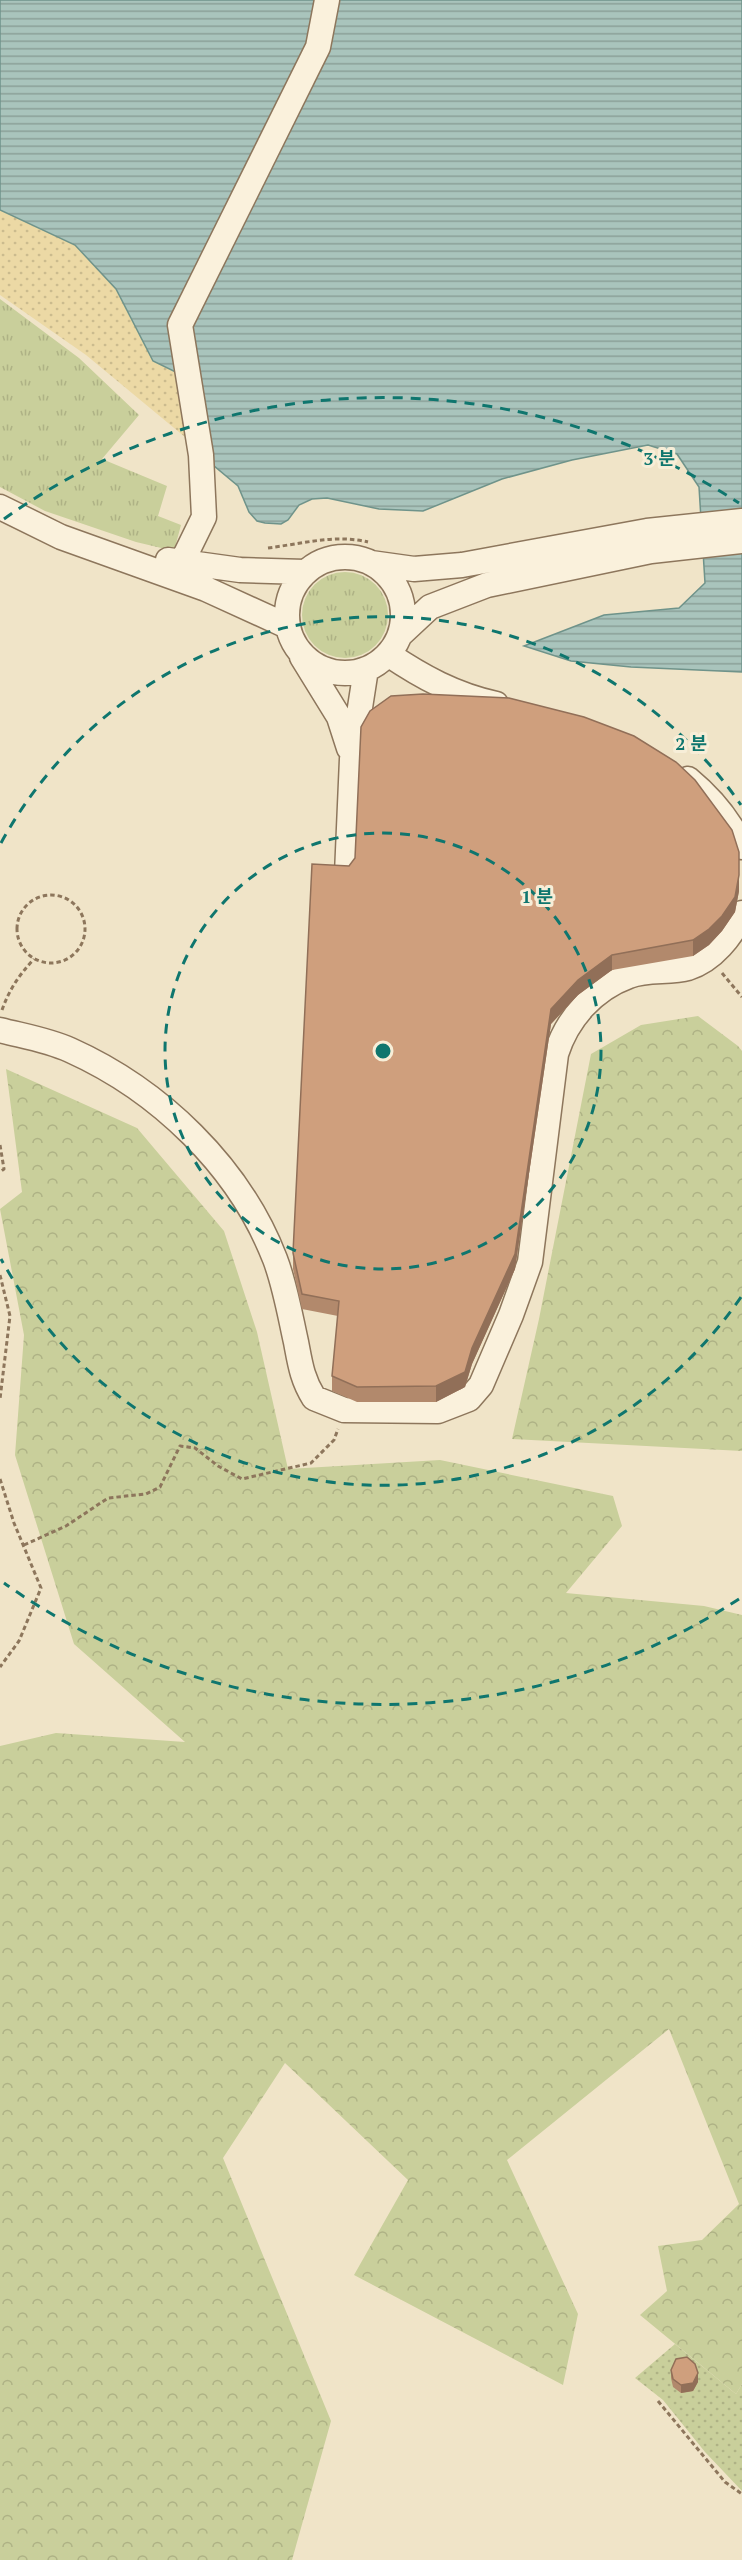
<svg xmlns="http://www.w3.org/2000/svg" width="742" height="2560" font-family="'PT Serif','Noto Sans KR',serif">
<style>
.grass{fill:url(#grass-dots)}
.forest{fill:url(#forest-crowns)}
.sand{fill:url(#sand-dots)}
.park{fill:url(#park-tufts)}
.water{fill:url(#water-rules);stroke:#6f938a;stroke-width:1.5}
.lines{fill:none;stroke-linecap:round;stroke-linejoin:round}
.minor-casing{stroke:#8d765c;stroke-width:27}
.path{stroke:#8d765c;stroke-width:3;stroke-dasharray:4.5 3;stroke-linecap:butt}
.minor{stroke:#faf1dc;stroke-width:24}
.wall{fill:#b2896c}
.shaded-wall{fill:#916f58}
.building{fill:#cf9f7d;stroke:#916f58;stroke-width:1.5}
.ring{fill:none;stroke:#0f766e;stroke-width:3;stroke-dasharray:10 8}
.centre{fill:#0f766e;stroke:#f7eed8;stroke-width:3}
.ring-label{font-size:18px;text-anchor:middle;font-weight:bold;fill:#0f766e;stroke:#f7eed8;stroke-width:6;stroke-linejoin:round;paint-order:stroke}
</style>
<defs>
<pattern id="grass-dots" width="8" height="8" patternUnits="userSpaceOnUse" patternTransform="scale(1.5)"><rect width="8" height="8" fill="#c9cf9b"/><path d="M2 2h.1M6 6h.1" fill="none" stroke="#aeb285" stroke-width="1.8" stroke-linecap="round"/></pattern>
<pattern id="forest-crowns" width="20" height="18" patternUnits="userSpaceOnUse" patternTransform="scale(1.5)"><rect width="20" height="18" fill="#c9cf9b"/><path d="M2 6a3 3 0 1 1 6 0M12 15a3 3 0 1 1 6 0" fill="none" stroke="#aeb285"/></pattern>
<pattern id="sand-dots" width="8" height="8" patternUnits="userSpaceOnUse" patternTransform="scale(1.5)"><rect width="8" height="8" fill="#ecd9a5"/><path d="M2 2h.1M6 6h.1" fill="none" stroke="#cbbb8e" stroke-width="1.8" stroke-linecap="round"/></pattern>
<pattern id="park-tufts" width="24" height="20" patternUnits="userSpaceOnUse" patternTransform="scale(1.5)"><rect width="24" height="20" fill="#c9cf9b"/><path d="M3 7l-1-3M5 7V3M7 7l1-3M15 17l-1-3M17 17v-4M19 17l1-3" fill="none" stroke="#aeb285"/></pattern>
<pattern id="water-rules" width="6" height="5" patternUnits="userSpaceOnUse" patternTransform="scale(1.5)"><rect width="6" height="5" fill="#a9c4bc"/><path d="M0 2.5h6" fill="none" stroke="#8ba098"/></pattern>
</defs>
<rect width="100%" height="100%" fill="#f0e4c8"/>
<!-- grass -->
<path class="grass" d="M 675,2344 L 736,2394 L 742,2384 L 742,2491 L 705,2452 L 663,2400 L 635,2378 Z"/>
<!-- forest -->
<path class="forest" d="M 698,1016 L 738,1046 L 742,1051 L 742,1451 L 512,1439 L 539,1319 L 591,1054 L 641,1025 Z
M 6,1069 L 137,1128 L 224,1231 L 257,1332 L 288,1469 L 440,1460 L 613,1496 L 622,1526 L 566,1593 L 704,1606 L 742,1615 L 742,2384 L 736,2394 L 640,2315 L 667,2291 L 658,2246 L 702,2240 L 739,2204 L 669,2029 L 507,2160 L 578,2314 L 563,2385 L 354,2275 L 408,2180 L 285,2063 L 223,2158 L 331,2421 L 292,2560 L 0,2560 L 0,1746 L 56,1733 L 185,1742 L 74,1644 L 15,1455 L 24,1335 L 0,1209 L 22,1192 Z"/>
<!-- sand -->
<path class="sand" d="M 0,210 L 75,245 L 116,289 L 153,361 L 184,376 L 197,447 L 86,355 L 0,295 Z"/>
<!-- park -->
<path class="park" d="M 0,299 L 79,358 L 139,415 L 102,459 L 167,486 L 158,516 L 181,525 L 174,551 L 136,542 L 45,511 L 0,487 Z
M302 615a43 43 0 1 1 86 0a43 43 0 1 1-86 0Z"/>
<!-- water -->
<path class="water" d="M 0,0 L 742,0 L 742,672 L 631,667 L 571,661 L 524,646 L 604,615 L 679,608 L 705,583 L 699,487 L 677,454 L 648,445 L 572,460 L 502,479 L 423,511 L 379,509 L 327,498 L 312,499 L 299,505 L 288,520 L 281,524 L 265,523 L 257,521 L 249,512 L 238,486 L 201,455 L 184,376 L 153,361 L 116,289 L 75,245 L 0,210 Z"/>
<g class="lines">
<defs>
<path id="minor" d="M 0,507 L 61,537 L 206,589 L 287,626
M287 615a58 58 0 1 1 116 0a58 58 0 1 1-116 0Z
M 168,560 L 240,570 L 305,572
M 182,562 L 204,517 L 201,455 L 180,325 L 318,47 L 327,0
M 371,563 L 414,569 L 462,565 L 647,531 L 742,521
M 400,635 L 430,607 L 487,585 L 651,551 L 742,541
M 388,654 C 422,677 455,695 496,704
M 302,657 L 339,717 L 349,748
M 688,779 C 711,798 730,821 742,847
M 347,874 L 352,759 L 366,669
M 0,1030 C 23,1036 48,1040 70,1050 C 159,1090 239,1166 275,1259 C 285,1285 290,1315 296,1342 C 300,1363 302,1379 314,1398 L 344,1410 L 438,1411 L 469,1399 L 481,1385 L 511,1315 L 530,1262 L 556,1054 C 567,1019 593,989 629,976 C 647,969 670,973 688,968 C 713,960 732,936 742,913"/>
</defs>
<!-- minor casing -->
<use href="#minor" class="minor-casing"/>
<!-- path -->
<path class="path" d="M 268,548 C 300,544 336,534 368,542
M17 929a34 34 0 1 1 68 0a34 34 0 1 1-68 0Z
M 722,973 L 742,997
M 2,1010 C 9,990 19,975 34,959
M 0,1145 L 4,1169 L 0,1172
M 0,1275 L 10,1316 L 0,1399
M 0,1479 L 14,1523 L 41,1588 L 19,1641 L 0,1667
M 24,1545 L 66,1526 L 108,1498 L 146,1494 L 160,1487 L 180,1446 L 195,1448 L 218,1466 L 242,1479 L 311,1463 L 334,1440 L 338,1429
M 658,2401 L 725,2482 L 742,2494"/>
<!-- minor -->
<use href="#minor" class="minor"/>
</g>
<!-- wall -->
<path class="wall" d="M 349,866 L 739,891 L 735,912 L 722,931 L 709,945 L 693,956 L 612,970 L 578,995 L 551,1024 L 515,1269 L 472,1364 L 465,1387 L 436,1402 L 357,1402 L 332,1391 L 332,1376 L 338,1316 L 302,1309 L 293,1269 L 293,1253 Z
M 671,2370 L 698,2382 L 693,2391 L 681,2393 L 673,2387 L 671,2378 Z"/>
<!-- shaded-wall -->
<path class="shaded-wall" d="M 739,875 L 739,891 L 735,912 L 722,931 L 709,945 L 693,956 L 693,940 Z
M 612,955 L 612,970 L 578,995 L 551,1024 L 515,1269 L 472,1364 L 465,1387 L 436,1402 L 436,1386 L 472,1348 L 551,1009 L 578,980 Z
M 698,2373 L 698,2382 L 693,2391 L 681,2393 L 681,2385 Z"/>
<!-- building -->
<path class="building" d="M 423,694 L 509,698 L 584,717 L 634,736 L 676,762 L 695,780 L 732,830 L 739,852 L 739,875 L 735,897 L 722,916 L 709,929 L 693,940 L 612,955 L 578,980 L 551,1009 L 515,1254 L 472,1348 L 465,1372 L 436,1386 L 357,1387 L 332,1376 L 339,1301 L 302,1294 L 293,1253 L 312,864 L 349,866 L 355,858 L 361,727 L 370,711 L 391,696 Z
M 687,2357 L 695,2364 L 698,2373 L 693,2383 L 681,2385 L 673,2379 L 671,2370 L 676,2359 Z"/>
<!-- distance rings -->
<g class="ring">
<circle cx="383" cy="1051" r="218"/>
<path d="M741 1297A435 435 0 0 1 1 1259M1 843A435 435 0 0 1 741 805"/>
<path d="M739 1599A653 653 0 0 1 4 1583M4 519A653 653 0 0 1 739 503"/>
</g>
<circle cx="383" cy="1051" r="9" class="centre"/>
<g class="ring-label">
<text x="659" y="465">3 분</text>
<text x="691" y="750">2 분</text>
<text x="537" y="903">1 분</text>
</g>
</svg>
